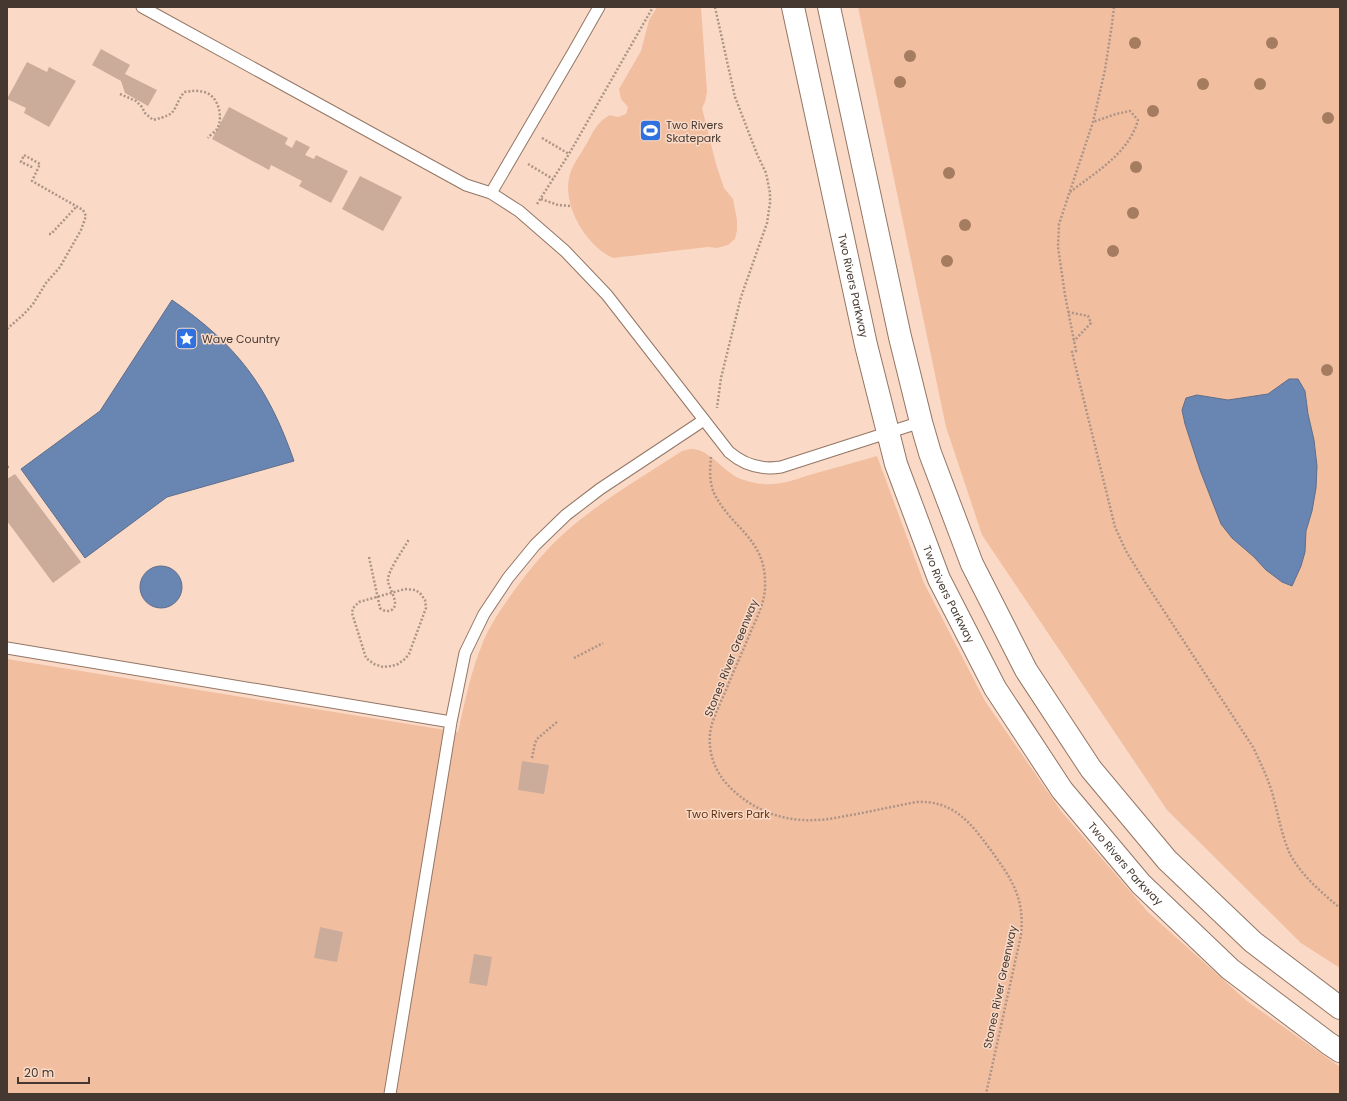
<svg xmlns="http://www.w3.org/2000/svg" width="1347" height="1101" font-family="Poppins,sans-serif">
<style>
.green{fill:#f2bea0}
.water{fill:#6985b1;stroke:#5e6e8b}
.building{fill:#cbac9a}
.lines{fill:none;stroke-linecap:round;stroke-linejoin:round}
.service-casing{stroke:#937665;stroke-width:13}
.minor-casing{stroke:#937665;stroke-width:24}
.path{stroke:#ac9486;stroke-width:2.5;stroke-dasharray:2 2;stroke-linecap:butt}
.service{stroke:#fff;stroke-width:11}
.minor{stroke:#fff;stroke-width:22}
.tree{fill:#a57c60}
.labels{text-anchor:middle;dominant-baseline:central;stroke-width:3;stroke-linejoin:round;paint-order:stroke}
.poi-label{font-size:11px;fill:#453831;stroke:#fadac7;text-anchor:start}
.street-label{font-size:11px;fill:#453831;stroke:#fadac7}
.park-label{font-size:11px;fill:#60300c;stroke:#fadac7}
</style>
<rect width="100%" height="100%" fill="#fadac7"/>
<!-- green -->
<path class="green" d="M 657,7 L 701,7 L 707,92 L 705,102 L 702,108 L 716,164 L 724,188 L 733,199 L 737,220 L 737,230 L 735,239 L 728,245 L 717,248 L 708,247 L 613,258 C 587,246 563,208 569,178 C 571,167 579,157 584,148 C 593,134 595,123 610,115 L 618,117 L 626,114 L 628,107 L 621,99 L 619,89 L 641,51 L 649,20 Z
M 858,7 L 1340,7 L 1340,968 L 1301,943 L 1167,810 L 982,535 L 946,427 Z
M 690,449 C 710,448 721,471 741,479 C 750,482 761,485 771,484 C 785,484 799,478 813,474 C 834,468 856,462 877,456 L 924,583 L 985,701 L 1061,811 L 1148,912 L 1247,1001 L 1340,1067 L 1340,1094 L 7,1094 L 7,659 L 458,732 C 465,701 471,671 483,642 C 490,625 501,609 511,595 C 530,568 551,543 576,523 C 609,496 647,474 682,451 Z"/>
<!-- water -->
<path class="water" d="M 172,300 C 237,345 268,386 294,461 L 167,497 L 85,558 L 21,469 L 100,411 Z
M 1289,379 L 1298,379 L 1305,391 L 1308,414 L 1314,440 L 1317,466 L 1316,488 L 1312,511 L 1306,531 L 1305,552 L 1301,566 L 1292,586 L 1282,582 L 1266,570 L 1254,557 L 1232,538 L 1221,524 L 1200,470 L 1185,424 L 1182,410 L 1186,398 L 1197,395 L 1228,400 L 1268,394 Z
M140 587a21 21 0 1 1 42 0a21 21 0 1 1-42 0Z"/>
<!-- building -->
<path class="building" d="M 101,49 L 130,65 L 125,74 L 157,90 L 148,106 L 125,93 L 121,81 L 92,65 Z
M 27,62 L 47,72 L 49,67 L 76,81 L 49,127 L 24,113 L 26,108 L 7,99 Z
M 229,107 L 288,138 L 285,144 L 292,148 L 296,140 L 310,147 L 305,155 L 314,159 L 316,155 L 348,171 L 331,203 L 299,186 L 302,181 L 271,165 L 269,170 L 212,139 Z
M 360,176 L 402,197 L 383,231 L 342,209 Z
M 15,474 L 81,562 L 53,583 L 7,521 L 7,479 Z
M 522,761 L 549,765 L 544,794 L 518,790 Z
M 320,927 L 343,932 L 337,962 L 314,958 Z
M 474,954 L 492,957 L 487,986 L 469,983 Z"/>
<g class="lines">
<defs>
<path id="service" d="M 142,7 L 466,185 L 491,193 L 519,211 L 565,251 L 607,295 L 729,452 C 744,465 762,470 781,467 L 921,422
M 491,193 L 574,51 L 599,7
M 7,648 L 451,722
M 390,1094 L 451,722 L 465,653 L 484,614 L 508,578 L 535,545 L 566,515 L 600,489 L 704,420"/>
<g id="minor">
<path id="s1" d="M 793,7 L 866,345 L 896,464 L 939,579 L 995,688 L 1062,790 L 1141,884 L 1230,969 L 1328,1043 L 1340,1051"/>
<path d="M 829,7 L 900,337 L 921,422 L 930,453 L 972,564 L 1026,670 L 1091,769 L 1167,860 L 1253,942 L 1340,1008"/>
</g>
</defs>
<!-- service casing -->
<use href="#service" class="service-casing"/>
<!-- minor casing -->
<use href="#minor" class="minor-casing"/>
<!-- path -->
<path class="path" d="M 715,7 L 735,97 L 757,154 L 766,173 L 770,193 L 770,203 L 767,223 L 741,297 L 721,378 L 717,408
M 1114,7 L 1112,24 L 1105,70 L 1093,122 L 1059,224 L 1058,247 L 1065,295 L 1076,351 L 1072,352 L 1115,527 L 1126,551 L 1145,582 L 1253,747 C 1260,762 1267,776 1272,792 C 1278,813 1281,834 1290,854 C 1301,875 1322,893 1340,908
M 120,94 L 136,101 L 142,107 L 145,113 L 153,120 C 179,114 171,111 184,92 C 191,91 197,90 204,92 C 218,95 224,117 217,129 C 215,132 210,135 208,138
M 542,138 L 569,154
M 528,164 L 553,179
M 1070,192 C 1096,172 1129,153 1138,120 L 1130,111 L 1116,114 L 1093,122
M 541,199 L 558,205 L 571,206
M 537,204 L 569,154 L 653,7
M 49,234 L 51,234 L 77,206
M 1068,312 L 1088,316 L 1091,323 L 1074,341
M 7,329 L 24,314 L 33,304 L 46,283 L 60,267 L 81,230 L 86,216 L 83,210 L 32,181 L 40,164 L 24,155 L 21,162 L 34,168
M 711,457 C 710,468 709,482 714,493 C 730,527 765,538 765,582 C 766,600 758,615 751,631 C 743,651 734,670 726,690 C 721,701 716,712 712,724 C 706,744 712,767 726,783 C 748,808 781,822 815,820 C 829,820 843,816 857,814 C 877,810 896,806 916,802 C 953,800 970,822 990,849 C 1011,878 1025,897 1021,935 L 986,1094
M 7,467 L 9,467
M 369,557 L 380,608 C 384,612 393,613 395,605 C 396,598 389,588 388,581 C 387,571 404,549 409,539
M 405,589 L 415,590 L 420,593 L 425,600 L 426,608 L 409,654 L 405,659 L 398,664 L 392,666 L 383,667 L 374,664 L 366,658 L 352,613 L 353,608 L 359,602 Z
M 574,658 L 603,643
M 532,758 L 535,743 L 537,739 L 558,721"/>
<!-- service -->
<use href="#service" class="service"/>
<!-- minor -->
<use href="#minor" class="minor"/>
</g>
<!-- trees -->
<g class="tree">
<circle cx="1135" cy="43" r="6"/>
<circle cx="1272" cy="43" r="6"/>
<circle cx="910" cy="56" r="6"/>
<circle cx="900" cy="82" r="6"/>
<circle cx="1203" cy="84" r="6"/>
<circle cx="1260" cy="84" r="6"/>
<circle cx="1153" cy="111" r="6"/>
<circle cx="1328" cy="118" r="6"/>
<circle cx="1136" cy="167" r="6"/>
<circle cx="949" cy="173" r="6"/>
<circle cx="1133" cy="213" r="6"/>
<circle cx="965" cy="225" r="6"/>
<circle cx="1113" cy="251" r="6"/>
<circle cx="947" cy="261" r="6"/>
<circle cx="1327" cy="370" r="6"/>
</g>
<!-- icons -->
<defs>
<symbol id="stadium-square" viewBox="-11 -11 22 22"><rect x="-9" y="-9" width="18" height="18" rx="4" fill="#2f72df" stroke="#fadac7"/><path d="M0-5a6.5 5 0 1 0 0 10a6.5 5 0 1 0 0-10ZM-3.5-1.8h7v3.6h-7Z" fill="#fff"/></symbol>
<symbol id="sight-square" viewBox="-11 -11 22 22"><rect x="-9" y="-9" width="18" height="18" rx="4" fill="#2f72df" stroke="#fadac7"/><path d="M0-6L1.8-2.2L6-1.7L2.9 1.2L3.7 5.4L0 3.3L-3.7 5.4L-2.9 1.2L-6-1.7L-1.8-2.2Z" fill="#fff"/></symbol>
</defs>
<g fill-rule="evenodd">
<use href="#stadium-square" x="638" y="118" width="25" height="25"/>
<use href="#sight-square" x="174" y="326" width="25" height="25"/>
</g>
<g class="labels">
<!-- poi labels -->
<g class="poi-label">
<text x="666" y="125">Two Rivers<tspan x="666" dy="13">Skatepark</tspan></text>
<text x="202" y="339">Wave Country</text>
</g>
<!-- street labels -->
<g class="street-label">
<text stroke="none"><textPath href="#s1" startOffset="285">Two Rivers Parkway</textPath></text>
<text stroke="none"><textPath href="#s1" startOffset="609">Two Rivers Parkway</textPath></text>
<text transform="translate(731 658) rotate(-68)">Stones River Greenway</text>
<text stroke="none"><textPath href="#s1" startOffset="933">Two Rivers Parkway</textPath></text>
<text transform="translate(1000 987) rotate(-78)">Stones River Greenway</text>
</g>
<!-- park labels -->
<g class="park-label">
<text x="728" y="814">Two Rivers Park</text>
</g>
</g>
<!-- border -->
<rect width="1347" height="1101" fill="none" stroke="#453831" stroke-width="16"/>
<!-- scale -->
<path d="M18 1077v6h71v-6" fill="none" stroke="#453831" stroke-width="2"/>
<text x="24" y="1077" font-size="12" fill="#453831" stroke="#fadac7" stroke-width="3" paint-order="stroke">20 m</text>
</svg>
